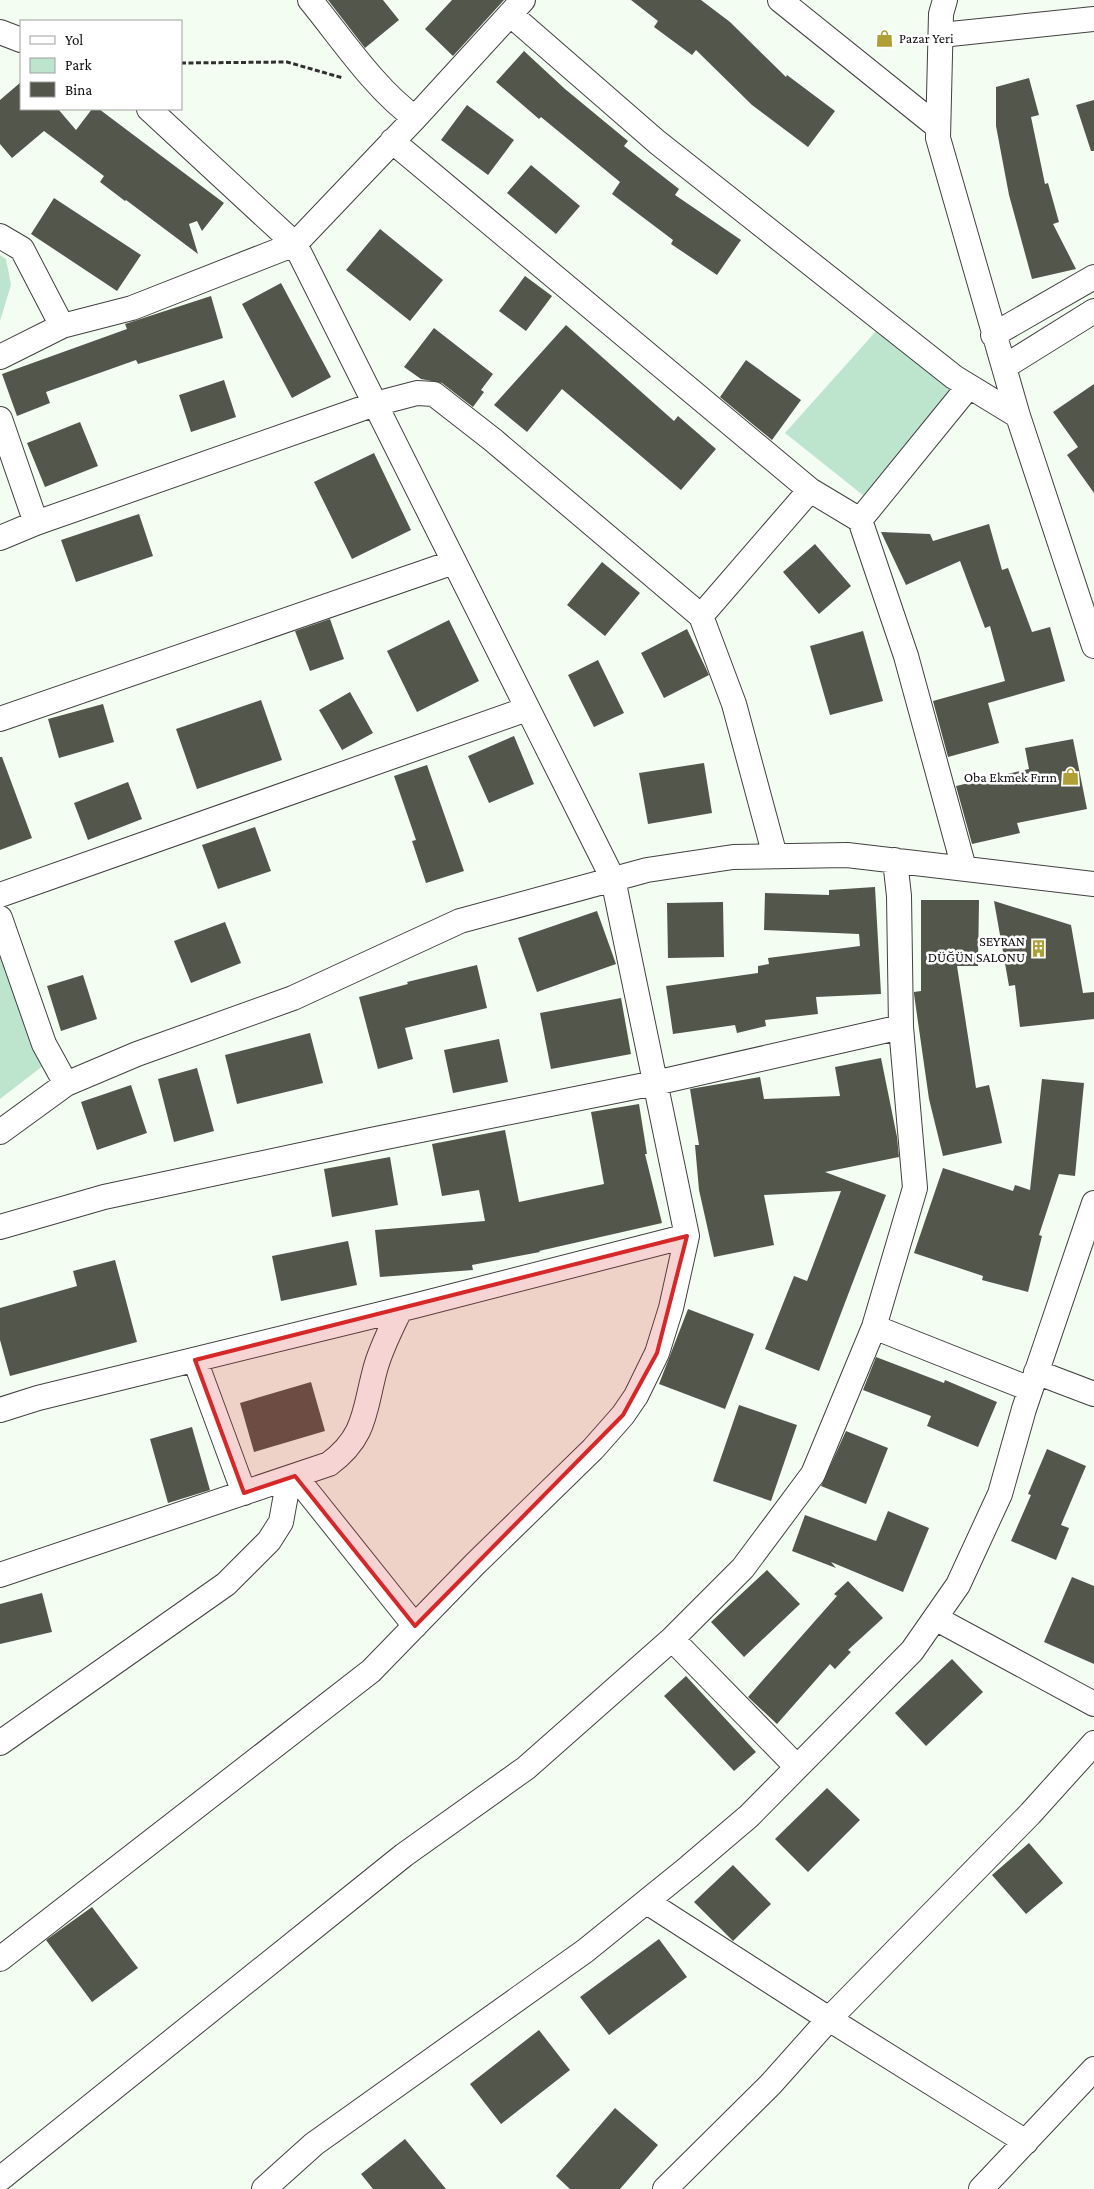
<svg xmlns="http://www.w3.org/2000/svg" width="1094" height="2189" font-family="'Crimson Pro',serif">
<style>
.green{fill:#bde5cd}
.building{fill:#53564b}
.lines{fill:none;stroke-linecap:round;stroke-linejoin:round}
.minor-casing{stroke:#414141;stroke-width:26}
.path{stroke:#303030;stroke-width:3;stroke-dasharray:5 2.5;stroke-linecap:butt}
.minor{stroke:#fff;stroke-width:24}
.marked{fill:#d62828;fill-opacity:0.2;stroke:#d62828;stroke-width:4;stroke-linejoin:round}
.labels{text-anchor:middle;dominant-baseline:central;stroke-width:5;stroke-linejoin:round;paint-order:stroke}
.poi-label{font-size:14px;fill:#0e0e0e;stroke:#fff;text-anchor:end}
</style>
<rect width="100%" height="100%" fill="#f4fdf1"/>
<!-- green -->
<path class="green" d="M 0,255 L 6,259 L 11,285 L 0,321 Z
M 878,329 L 955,390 L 864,496 L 785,433 Z
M 0,954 L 44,1065 L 0,1099 Z"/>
<!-- building -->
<path class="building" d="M 328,0 L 383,0 L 399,20 L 365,48 Z
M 452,0 L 504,0 L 453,56 L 425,29 Z
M 631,0 L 701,0 L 730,22 L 786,77 L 787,75 L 835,111 L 808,147 L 752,105 L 696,50 L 692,55 L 654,27 L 658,21 Z
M 524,51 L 565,89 L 628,141 L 624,146 L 679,189 L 675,195 L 741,240 L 717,275 L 671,244 L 673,240 L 612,194 L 620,182 L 541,117 L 539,119 L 496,82 Z
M 1029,78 L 1039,115 L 1031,117 L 1045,184 L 1048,183 L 1059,222 L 1053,224 L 1076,269 L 1032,279 L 1009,195 L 996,126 L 996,87 Z
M 21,82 L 21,109 L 58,109 L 76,130 L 92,109 L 99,109 L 224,203 L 202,231 L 197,221 L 189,224 L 198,254 L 126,200 L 125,201 L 100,182 L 104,176 L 44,131 L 12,158 L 0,144 L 0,100 Z
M 1094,100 L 1094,151 L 1091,151 L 1076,105 Z
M 467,105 L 514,140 L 488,175 L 441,140 Z
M 531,165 L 580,206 L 556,234 L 507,193 Z
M 54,198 L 141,255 L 117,291 L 31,234 Z
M 380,229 L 443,280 L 410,321 L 346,270 Z
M 525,276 L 552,296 L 526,331 L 499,311 Z
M 281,283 L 331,377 L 292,398 L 242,304 Z
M 211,296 L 223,338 L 138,364 L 136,360 L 46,392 L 50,403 L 17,416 L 2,374 L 127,329 L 125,324 Z
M 566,325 L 674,421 L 678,416 L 716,449 L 681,490 L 562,389 L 527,432 L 494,405 Z
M 434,328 L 493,374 L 481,390 L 484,392 L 473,407 L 442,383 L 421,379 L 404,367 Z
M 746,360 L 801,400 L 772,440 L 720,397 Z
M 224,380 L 236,417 L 191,432 L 179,395 Z
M 1094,384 L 1094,493 L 1067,455 L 1078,447 L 1053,412 Z
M 80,422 L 98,466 L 45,487 L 27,443 Z
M 374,453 L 411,530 L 352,559 L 314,482 Z
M 139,514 L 153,556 L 76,582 L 61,540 Z
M 989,524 L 1002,570 L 1008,568 L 1032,632 L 1050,627 L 1065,681 L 988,703 L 999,743 L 948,757 L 933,701 L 1005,681 L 990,626 L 985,628 L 960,561 L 906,585 L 881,532 L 930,534 L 933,541 Z
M 815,544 L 851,586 L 819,614 L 783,572 Z
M 602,562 L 640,593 L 605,636 L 567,605 Z
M 330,619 L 344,659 L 310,671 L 295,631 Z
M 449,620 L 479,681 L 417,712 L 387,651 Z
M 687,629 L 709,675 L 664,698 L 641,653 Z
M 863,631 L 883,701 L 830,715 L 810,646 Z
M 598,660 L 624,713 L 594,727 L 568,675 Z
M 350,692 L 373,733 L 342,750 L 319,710 Z
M 261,700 L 282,760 L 197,789 L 176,729 Z
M 103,704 L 114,742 L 59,758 L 48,719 Z
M 514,736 L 534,784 L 489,803 L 468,756 Z
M 1073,739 L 1087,809 L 1017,823 L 1020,833 L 972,844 L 956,786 L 1029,769 L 1025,748 Z
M 0,757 L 2,757 L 32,838 L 0,850 Z
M 704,763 L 712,813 L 648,824 L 639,773 Z
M 427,765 L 464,871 L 426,883 L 412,841 L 416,840 L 394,776 Z
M 128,782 L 142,819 L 88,840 L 74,803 Z
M 255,827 L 271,871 L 218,889 L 202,845 Z
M 875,887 L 881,994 L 816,997 L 818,1014 L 765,1020 L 766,1026 L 737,1033 L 735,1025 L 673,1034 L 666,986 L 758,973 L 758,966 L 769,964 L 768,958 L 860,946 L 859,934 L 764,930 L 765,893 L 829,895 L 829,890 Z
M 921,900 L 979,900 L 978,966 L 957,966 L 976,1088 L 989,1085 L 1002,1143 L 943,1156 L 929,1099 L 914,994 L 914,992 L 921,991 Z
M 994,901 L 1071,925 L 1083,993 L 1094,992 L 1094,1019 L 1020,1027 L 1015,985 L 1009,986 Z
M 723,902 L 724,957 L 668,958 L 667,903 Z
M 597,911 L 616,964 L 537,992 L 518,938 Z
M 225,922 L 241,963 L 191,983 L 174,941 Z
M 477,965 L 487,1008 L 405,1028 L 413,1059 L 378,1069 L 359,997 L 408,984 L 407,982 Z
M 83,975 L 97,1019 L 61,1031 L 47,986 Z
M 621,998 L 631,1054 L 551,1069 L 540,1013 Z
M 310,1033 L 323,1083 L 237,1104 L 225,1055 Z
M 499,1039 L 508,1082 L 453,1093 L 444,1050 Z
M 881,1058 L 897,1137 L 899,1157 L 825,1172 L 886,1195 L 819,1371 L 765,1349 L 794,1276 L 807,1281 L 841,1191 L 764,1195 L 774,1245 L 714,1257 L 699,1190 L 695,1145 L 699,1145 L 690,1089 L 760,1077 L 764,1099 L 840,1096 L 835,1067 Z
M 197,1068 L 214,1131 L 174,1142 L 158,1079 Z
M 1042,1079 L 1084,1083 L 1075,1176 L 1059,1174 L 1039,1235 L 1042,1236 L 1028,1292 L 982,1280 L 983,1276 L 914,1253 L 943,1168 L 1013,1191 L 1015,1185 L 1030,1190 Z
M 131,1085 L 147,1133 L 97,1150 L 81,1102 Z
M 639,1104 L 647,1154 L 645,1154 L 662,1223 L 539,1251 L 540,1252 L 472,1265 L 473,1270 L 380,1277 L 375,1230 L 485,1221 L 479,1190 L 442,1196 L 432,1144 L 505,1130 L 519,1202 L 604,1184 L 591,1112 Z
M 390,1157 L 398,1205 L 332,1217 L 324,1169 Z
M 348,1241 L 357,1285 L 281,1301 L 272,1256 Z
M 115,1260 L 137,1342 L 10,1376 L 0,1340 L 0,1308 L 77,1286 L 73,1271 Z
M 688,1309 L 754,1334 L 725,1409 L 659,1384 Z
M 876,1357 L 944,1383 L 945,1380 L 997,1402 L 978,1447 L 927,1426 L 931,1416 L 863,1390 Z
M 311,1382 L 325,1431 L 254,1452 L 240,1403 Z
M 739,1405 L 797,1425 L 771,1501 L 713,1481 Z
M 192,1427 L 210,1490 L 168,1503 L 150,1439 Z
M 846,1431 L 888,1448 L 866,1504 L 821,1486 Z
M 1047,1449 L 1086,1466 L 1061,1525 L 1069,1528 L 1056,1560 L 1011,1541 L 1031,1495 L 1028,1494 Z
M 888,1511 L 929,1528 L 903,1592 L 831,1562 L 836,1568 L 792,1551 L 805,1515 L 876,1541 Z
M 767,1570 L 800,1604 L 744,1657 L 711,1622 Z
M 1072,1577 L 1094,1586 L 1094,1664 L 1044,1642 Z
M 848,1581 L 883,1618 L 848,1650 L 851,1652 L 835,1669 L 830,1664 L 777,1724 L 748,1697 L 837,1596 L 834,1594 Z
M 42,1593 L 52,1632 L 0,1644 L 0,1604 Z
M 952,1659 L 983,1692 L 926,1746 L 895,1713 Z
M 686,1676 L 756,1752 L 734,1771 L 664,1696 Z
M 827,1788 L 860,1820 L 808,1872 L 775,1839 Z
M 1029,1843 L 1063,1883 L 1026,1914 L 992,1875 Z
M 733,1865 L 771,1904 L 733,1941 L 694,1902 Z
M 92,1907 L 138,1968 L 92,2002 L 46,1940 Z
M 659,1939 L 687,1977 L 609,2035 L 580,1997 Z
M 539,2030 L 570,2070 L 501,2124 L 470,2084 Z
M 615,2108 L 658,2145 L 620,2189 L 570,2189 L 556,2176 Z
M 405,2139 L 446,2189 L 373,2189 L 361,2174 Z"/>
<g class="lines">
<defs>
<path id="minor" d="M 310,0 C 342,39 374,88 415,118
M 780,0 L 938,127
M 945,0 L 941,14 L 938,138 L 1018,416 L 1094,646
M 510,14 L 657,142 L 954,377 L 1018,416
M 0,32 L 21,40
M 941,35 L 1094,19
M 392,141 L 810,490 L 860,520 L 906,656 L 964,868
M 0,236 L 22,249 L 62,326
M 993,335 L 1094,277
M 0,357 L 62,326 L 132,308 L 295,244 L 149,109
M 1004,367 L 1094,311
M 0,419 L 36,523
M 860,520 L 969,386
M 0,538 L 36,523 L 375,404 L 417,393 L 434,394 L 493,440 L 701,616 L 734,704 L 775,856
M 701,616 L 810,490
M 0,719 L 454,562
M 0,895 L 527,709
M 0,918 L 44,1044 L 66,1084
M 0,1132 L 66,1084 L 137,1054 L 293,998 L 460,921 L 647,870 L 733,857 L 847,855 L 1094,884
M 0,1227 L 104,1197 L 371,1140 L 655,1083 L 901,1027
M 874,1327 L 1030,1389
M 195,1360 L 244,1493
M 1036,1372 L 1094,1394
M 0,1410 L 38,1398 L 414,1306 L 687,1236 L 613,879 L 295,244 L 415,118 L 523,0
M 295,1476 L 415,1626
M 0,1575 L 329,1464 C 366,1437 364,1411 375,1370 C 380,1350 391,1329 400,1310
M 935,1618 L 1094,1704
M 672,1639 L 797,1767
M 0,1743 L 226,1584 L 269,1541 L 281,1522 L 289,1478
M 647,1902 L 829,2019 L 1026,2142
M 0,1959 L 371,1671 L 475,1564 L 593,1449 L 623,1415 L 636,1396 L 657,1353 L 671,1308 L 687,1236
M 0,2179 L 404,1855 L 526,1768 L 672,1639 L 743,1568 L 813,1474 L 874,1327 L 915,1188 L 901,1027 L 899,896 L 895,860
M 264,2189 L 314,2144 L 585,1951 L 689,1867 L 749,1816 L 912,1651 L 958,1585 L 1000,1494 L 1024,1409 L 1094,1203
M 665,2189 L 770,2085 L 829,2019 L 1030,1814 L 1094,1743
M 981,2189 L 1094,2069"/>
</defs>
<!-- minor casing -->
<use href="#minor" class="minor-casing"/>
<!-- path -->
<path class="path" d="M 181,63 L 287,62 L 343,78"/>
<!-- minor -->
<use href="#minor" class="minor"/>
</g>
<!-- marked area -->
<path class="marked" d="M 687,1236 L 657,1353 L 623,1415 L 415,1626 L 295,1476 L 244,1493 L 195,1360 Z"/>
<!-- icons -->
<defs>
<symbol id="shop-bare" viewBox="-9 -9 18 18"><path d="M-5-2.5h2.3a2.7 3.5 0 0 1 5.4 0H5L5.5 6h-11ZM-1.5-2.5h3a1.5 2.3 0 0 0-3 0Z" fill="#b09f34" stroke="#fff" stroke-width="2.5" paint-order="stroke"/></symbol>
<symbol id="building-bare" viewBox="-9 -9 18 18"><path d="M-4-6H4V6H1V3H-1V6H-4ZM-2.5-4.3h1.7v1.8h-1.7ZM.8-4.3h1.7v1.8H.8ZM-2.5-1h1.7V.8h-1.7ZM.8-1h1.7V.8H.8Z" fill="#b09f34" stroke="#fff" stroke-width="2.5" paint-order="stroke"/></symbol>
</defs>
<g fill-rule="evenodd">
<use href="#shop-bare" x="872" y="26" width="25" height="25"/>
<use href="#shop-bare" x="1058" y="764" width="25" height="25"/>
<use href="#building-bare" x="1026" y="936" width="25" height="25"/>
</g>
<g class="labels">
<!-- poi labels -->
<g class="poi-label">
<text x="899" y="38" text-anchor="start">Pazar Yeri</text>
<text x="1057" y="777">Oba Ekmek Fırın</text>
<text x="1025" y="941">SEYRAN<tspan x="1025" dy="16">DÜĞÜN SALONU</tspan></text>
</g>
</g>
<!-- legend -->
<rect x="20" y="20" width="162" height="90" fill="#ffffff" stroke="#9f9f9f"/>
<rect x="30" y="36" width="25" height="8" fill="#ffffff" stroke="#9f9f9f"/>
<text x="65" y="45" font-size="15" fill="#0e0e0e">Yol</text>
<rect x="30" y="58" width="25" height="15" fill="#bde5cd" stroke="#9f9f9f"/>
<text x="65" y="70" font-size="15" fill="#0e0e0e">Park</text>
<rect x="30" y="82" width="25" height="15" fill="#53564b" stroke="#9f9f9f"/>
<text x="65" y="95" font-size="15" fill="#0e0e0e">Bina</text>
</svg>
